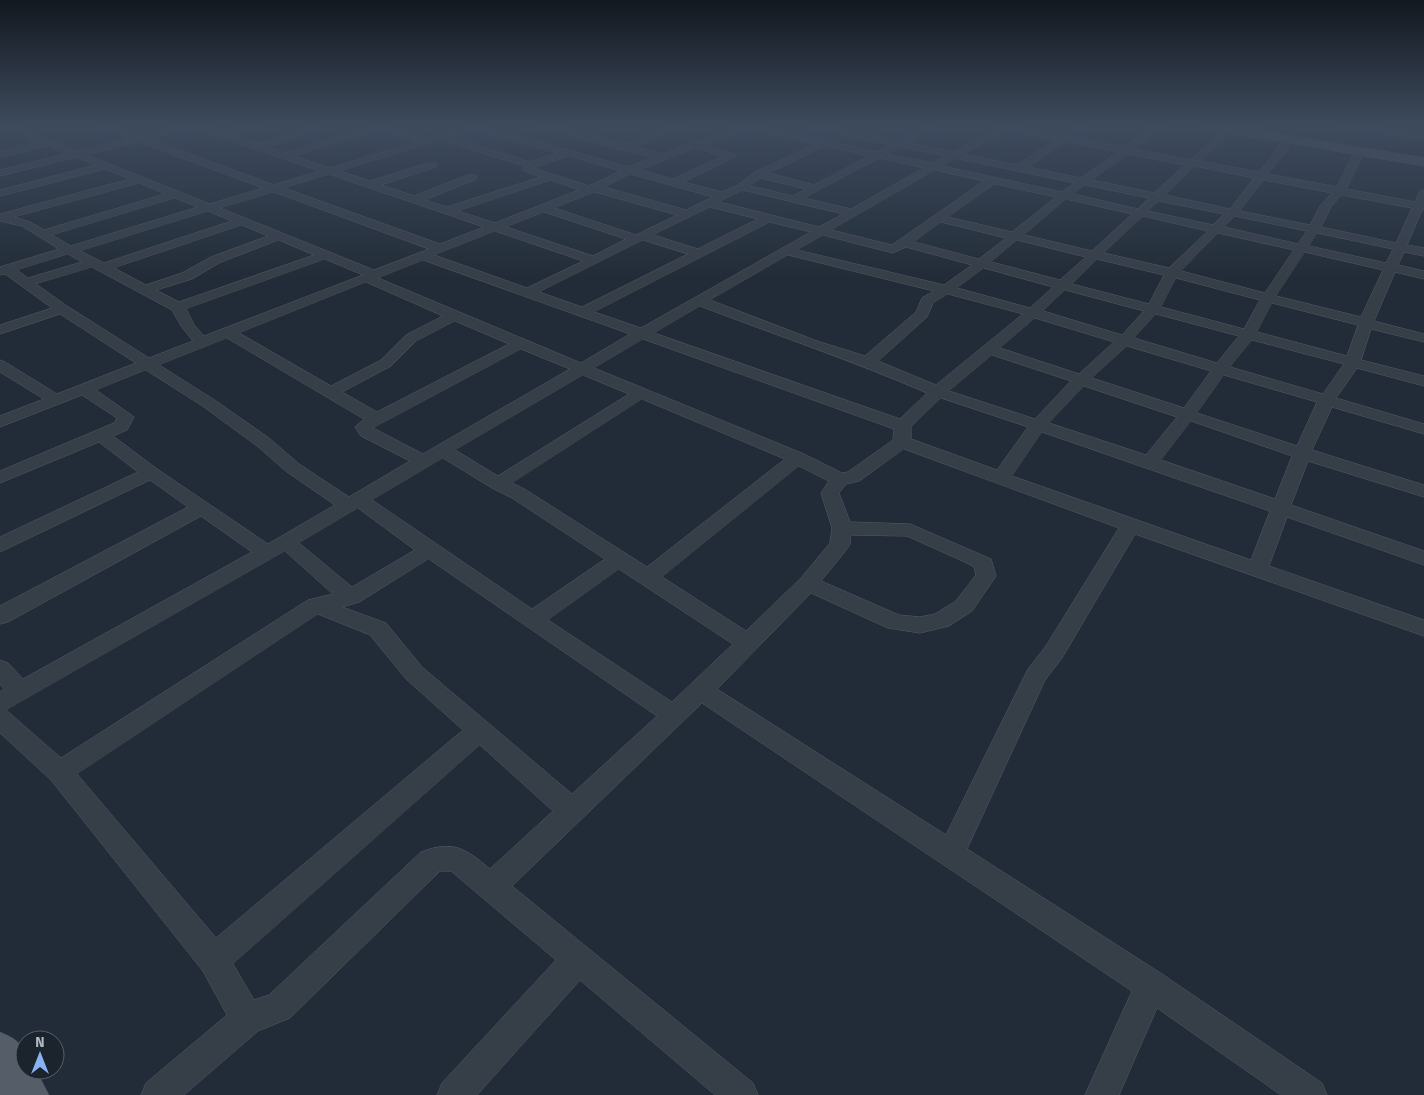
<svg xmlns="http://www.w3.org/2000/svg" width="1424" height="1095" font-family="'Fira Sans',sans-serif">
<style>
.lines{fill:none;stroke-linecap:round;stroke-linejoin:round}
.street-casing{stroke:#535b66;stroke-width:1}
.secondary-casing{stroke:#535b66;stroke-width:1}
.primary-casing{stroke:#3f4751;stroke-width:1}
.street{fill:#363e48;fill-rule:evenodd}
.secondary{fill:#444d5b;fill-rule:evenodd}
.primary{fill:#545d68;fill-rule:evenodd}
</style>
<rect width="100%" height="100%" fill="#222c38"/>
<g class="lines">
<defs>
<path id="street" d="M 0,125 L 13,125 L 78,151 L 130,139 L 97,125 L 109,125 L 140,136 L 181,125 L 201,125 L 223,132 L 251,125 L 265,125 L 264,127 L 233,135 C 240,138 251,144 259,143 C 281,142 300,125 322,125 L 299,137 L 267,147 L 285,153 L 371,127 L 369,125 L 383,125 L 429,138 L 473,125 L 486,125 L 485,127 L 629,167 L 654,157 L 622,150 L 536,125 L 551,125 L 626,144 L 674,125 L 686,125 L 636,147 L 663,154 L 742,125 L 755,125 L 824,140 L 832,139 L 833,142 L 877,152 L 890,145 L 813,129 L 808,126 L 821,125 L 898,141 L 928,125 L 939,125 L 908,143 L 953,152 L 998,129 L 995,128 L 994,125 L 1016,125 L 1015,127 L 1062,135 L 1078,125 L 1088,125 L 1072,137 L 1124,147 L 1154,125 L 1164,125 L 1134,149 L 1191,160 L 1226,127 L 1232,127 L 1232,131 L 1200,161 L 1259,172 L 1279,147 L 1283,136 L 1286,135 L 1291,138 L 1289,147 L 1268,174 L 1337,187 L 1355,151 L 1360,148 L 1365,151 L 1346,189 L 1415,202 L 1420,191 L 1424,190 L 1424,210 L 1422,210 L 1407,245 L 1424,248 L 1424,256 L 1404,252 L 1398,265 L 1424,271 L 1424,279 L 1395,272 L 1374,321 L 1424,334 L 1424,342 L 1371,329 L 1361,360 L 1424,376 L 1424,386 L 1357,368 L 1336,398 L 1424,424 L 1424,434 L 1332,407 L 1312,450 L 1424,485 L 1424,497 L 1308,461 L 1291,505 L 1424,551 L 1424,565 L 1287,517 L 1269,566 L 1424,620 L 1424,636 L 1135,534 L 1062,658 L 1045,680 L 967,849 L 1162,974 L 1322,1083 L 1327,1095 L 1281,1095 L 1157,1008 L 1119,1095 L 1085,1095 L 1132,991 L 702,703 L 512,886 L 753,1083 L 758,1095 L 715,1095 L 580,980 L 477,1095 L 437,1095 L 442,1083 L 556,960 L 451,871 L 440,871 L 290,1018 L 258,1031 L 184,1095 L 141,1095 L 146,1083 L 227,1015 L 203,971 L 51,780 L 0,733 L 0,692 L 4,689 L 0,684 L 0,660 L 8,663 L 23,679 L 252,552 L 201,516 L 8,622 L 0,624 L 0,606 L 188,507 L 150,480 L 0,552 L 0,537 L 138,472 L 99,442 L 0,483 L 0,471 L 114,423 L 117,418 L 82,395 L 0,427 L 0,416 L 44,399 L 0,372 L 0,360 L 5,362 L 57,394 L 136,363 L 60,314 L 0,334 L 0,325 L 52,308 L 5,274 L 0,275 L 0,267 L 59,249 L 22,226 L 0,221 L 0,214 L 130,179 L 105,169 L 0,196 L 0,190 L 96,165 L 77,157 L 0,176 L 0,170 L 67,154 L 49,146 L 0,157 L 0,151 L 40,142 ZM 191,127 L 319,171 L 274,185 L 150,139 ZM 748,129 L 816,144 L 755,172 L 738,185 L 722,192 L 683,182 L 737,156 L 735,154 L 705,145 ZM 381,130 L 419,141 L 330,168 L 294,156 ZM 475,130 L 558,153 L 530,162 L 451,137 ZM 1008,131 L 1056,140 L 1017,165 L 963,154 ZM 441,140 L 524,166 L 524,171 L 541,177 L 447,207 L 425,200 L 476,179 L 477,177 L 476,175 L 468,175 L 414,196 L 381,185 L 436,167 L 436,163 L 428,163 L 370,181 L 340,171 ZM 139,142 L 263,188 L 210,204 L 87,155 ZM 1066,142 L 1118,152 L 1081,178 L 1028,167 ZM 826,146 L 869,156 L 814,185 L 769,173 ZM 901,147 L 945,156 L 932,163 L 888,154 ZM 696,148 L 723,156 L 673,179 L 640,170 ZM 1128,154 L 1185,165 L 1154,193 L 1092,180 ZM 569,156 L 621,171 L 589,186 L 534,168 ZM 880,158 L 924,168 L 851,209 L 804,198 ZM 955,158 L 1075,183 L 1062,192 L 942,166 ZM 1195,166 L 1254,178 L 1230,209 L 1165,195 ZM 935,170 L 984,181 L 892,245 L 831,230 ZM 329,174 L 484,227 L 440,244 L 284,188 ZM 631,174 L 713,197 L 686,210 L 604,187 ZM 761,178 L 806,189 L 793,196 L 750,186 ZM 551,180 L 579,190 L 495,223 L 458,211 ZM 1264,180 L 1332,193 L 1320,206 L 1310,225 L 1240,211 ZM 140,183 L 165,194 L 44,230 L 30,222 L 14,217 ZM 995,184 L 1056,197 L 1012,232 L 948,217 ZM 1085,185 L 1149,198 L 1138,209 L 1073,194 ZM 743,190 L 843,214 L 819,227 L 719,202 ZM 274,192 L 429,249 L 374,270 L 220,208 ZM 595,192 L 677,215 L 636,235 L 554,208 ZM 1342,195 L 1412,208 L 1396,243 L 1321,227 L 1331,207 ZM 175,198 L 198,207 L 71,246 L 52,235 ZM 1066,199 L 1132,214 L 1092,251 L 1024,235 ZM 1159,201 L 1224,214 L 1213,225 L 1148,211 ZM 710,207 L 758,219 L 698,249 L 653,235 ZM 208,211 L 232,221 L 104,263 L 80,251 ZM 544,212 L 626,239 L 593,256 L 506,227 ZM 1143,216 L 1208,231 L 1169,268 L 1104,253 ZM 1235,216 L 1307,231 L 1298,244 L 1224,227 ZM 770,222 L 811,232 L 641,328 L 594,312 ZM 941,222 L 1006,238 L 979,259 L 914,242 ZM 242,225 L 268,236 L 211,257 L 182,273 L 146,285 L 114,268 ZM 495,231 L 583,261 L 527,288 L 434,255 ZM 1218,233 L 1294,250 L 1265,293 L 1181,271 ZM 1317,233 L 1393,249 L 1386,263 L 1309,246 ZM 823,235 L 893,253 L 906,247 L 972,265 L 944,285 L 797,250 ZM 279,240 L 314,255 L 179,302 L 156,290 L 192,279 L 219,263 ZM 643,240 L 688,254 L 582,307 L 539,292 ZM 1017,240 L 1086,257 L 1060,280 L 991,262 ZM 1305,252 L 1383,270 L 1361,317 L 1276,296 ZM 68,254 L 82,262 L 28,278 L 17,270 ZM 788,255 L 934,291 L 922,298 L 916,312 L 865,356 L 817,341 L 710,300 ZM 325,259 L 363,275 L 204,336 L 194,325 L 186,309 ZM 1097,259 L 1164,275 L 1149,304 L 1072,284 ZM 423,260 L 630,334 L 581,363 L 378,278 ZM 92,267 L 172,310 L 181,326 L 193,341 L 149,358 L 67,306 L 36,284 ZM 984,268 L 1053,287 L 1030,308 L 957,288 ZM 1176,278 L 1260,300 L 1244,329 L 1161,307 ZM 366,282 L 443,316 L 406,335 L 381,360 L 331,386 L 239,333 ZM 1065,290 L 1144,311 L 1122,335 L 1043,311 ZM 948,294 L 1023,314 L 936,385 L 878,361 L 927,317 L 933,303 ZM 1272,303 L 1358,325 L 1347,356 L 1257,332 ZM 700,306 C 776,335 853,361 927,393 L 900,419 L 654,333 ZM 1156,314 L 1239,336 L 1217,363 L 1134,338 ZM 1035,318 L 1114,342 L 1079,374 L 1000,348 ZM 455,321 L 509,344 L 377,412 L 342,392 L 391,366 L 416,341 ZM 227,338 L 364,419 L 355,427 L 361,436 L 410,461 L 349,497 L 299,464 L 269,438 L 216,401 L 159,365 ZM 643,339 L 894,429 L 893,440 L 848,472 L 842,473 L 804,454 L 594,368 ZM 1252,340 L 1344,364 L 1323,394 L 1230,367 ZM 1127,346 L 1211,371 L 1184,408 L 1092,378 ZM 521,349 L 570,369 L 423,454 L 373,428 ZM 992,355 L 1071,381 L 1035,419 L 949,391 ZM 146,370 L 204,407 L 257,446 L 287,472 L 335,505 L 268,544 L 157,469 L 113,436 L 127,430 L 134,417 L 96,390 ZM 583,375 L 629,394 L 498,476 L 455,450 ZM 1224,375 L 1317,402 L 1297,446 L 1197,413 ZM 1084,386 L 1177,417 L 1146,455 L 1049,423 ZM 941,398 L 1028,427 L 997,470 L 911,439 L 911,427 ZM 642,399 L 785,459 L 647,567 L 526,490 L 512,483 ZM 1191,421 L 1292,456 L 1275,499 L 1161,460 ZM 1042,432 L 1270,511 L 1251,560 L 1012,476 ZM 904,449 L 1119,528 L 1046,646 L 1028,669 L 946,835 L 717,689 L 811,593 L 888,628 L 920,633 L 949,626 L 972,611 L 996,576 L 991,559 L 910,524 L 850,522 L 839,493 L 846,484 L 859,481 ZM 443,458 L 492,488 L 512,498 L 605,559 L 532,609 L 372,500 ZM 799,466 L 829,481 L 821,493 L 832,528 L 830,543 L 801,578 L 746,631 L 662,577 ZM 358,508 L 415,550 L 352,587 L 299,543 ZM 851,535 L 907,536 L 967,563 L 974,567 L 976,575 L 956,601 L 935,614 L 920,617 L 899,615 L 821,581 L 847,549 L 850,544 ZM 285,551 L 333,594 L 308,600 L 61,758 L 6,710 ZM 429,559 L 657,716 L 572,794 L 422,667 L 386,623 L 342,607 L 359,602 ZM 619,569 L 733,644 L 672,702 L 548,620 ZM 318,614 L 370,635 L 406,679 L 463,730 L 216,938 L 77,774 ZM 480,745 L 553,811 L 490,869 C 465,848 453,840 421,852 L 269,995 L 254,1000 L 233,964 Z
M 1250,125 L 1260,125 L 1251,134 L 1245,134 L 1243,132 Z
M 1339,125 L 1361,125 L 1424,134 L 1424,140 L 1344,128 Z"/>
<path id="secondary" d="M 1199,125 L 1226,125 L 1424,158 L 1424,166 L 1205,129 Z"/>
<path id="primary" d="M 0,1032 C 22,1041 25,1047 25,1070 L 36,1070 L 49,1095 L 0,1095 Z"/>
</defs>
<!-- street casing -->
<use href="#street" class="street-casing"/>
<!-- secondary casing -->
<use href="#secondary" class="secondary-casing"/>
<!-- primary casing -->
<use href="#primary" class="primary-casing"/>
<!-- street -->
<use href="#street" class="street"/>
<!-- secondary -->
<use href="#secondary" class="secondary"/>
<!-- primary -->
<use href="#primary" class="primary"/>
</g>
<!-- sky -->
<linearGradient id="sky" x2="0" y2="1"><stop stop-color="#13181f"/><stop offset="0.45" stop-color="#3e4b5e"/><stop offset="1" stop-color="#3e4b5e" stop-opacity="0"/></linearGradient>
<rect width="1424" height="278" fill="url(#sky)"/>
<!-- north arrow -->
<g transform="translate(40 1055)"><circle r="24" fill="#1b232d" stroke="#575f69"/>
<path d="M0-4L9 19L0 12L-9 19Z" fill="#88b2f1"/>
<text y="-8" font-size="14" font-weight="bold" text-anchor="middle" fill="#b0b8c4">N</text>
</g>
</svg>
